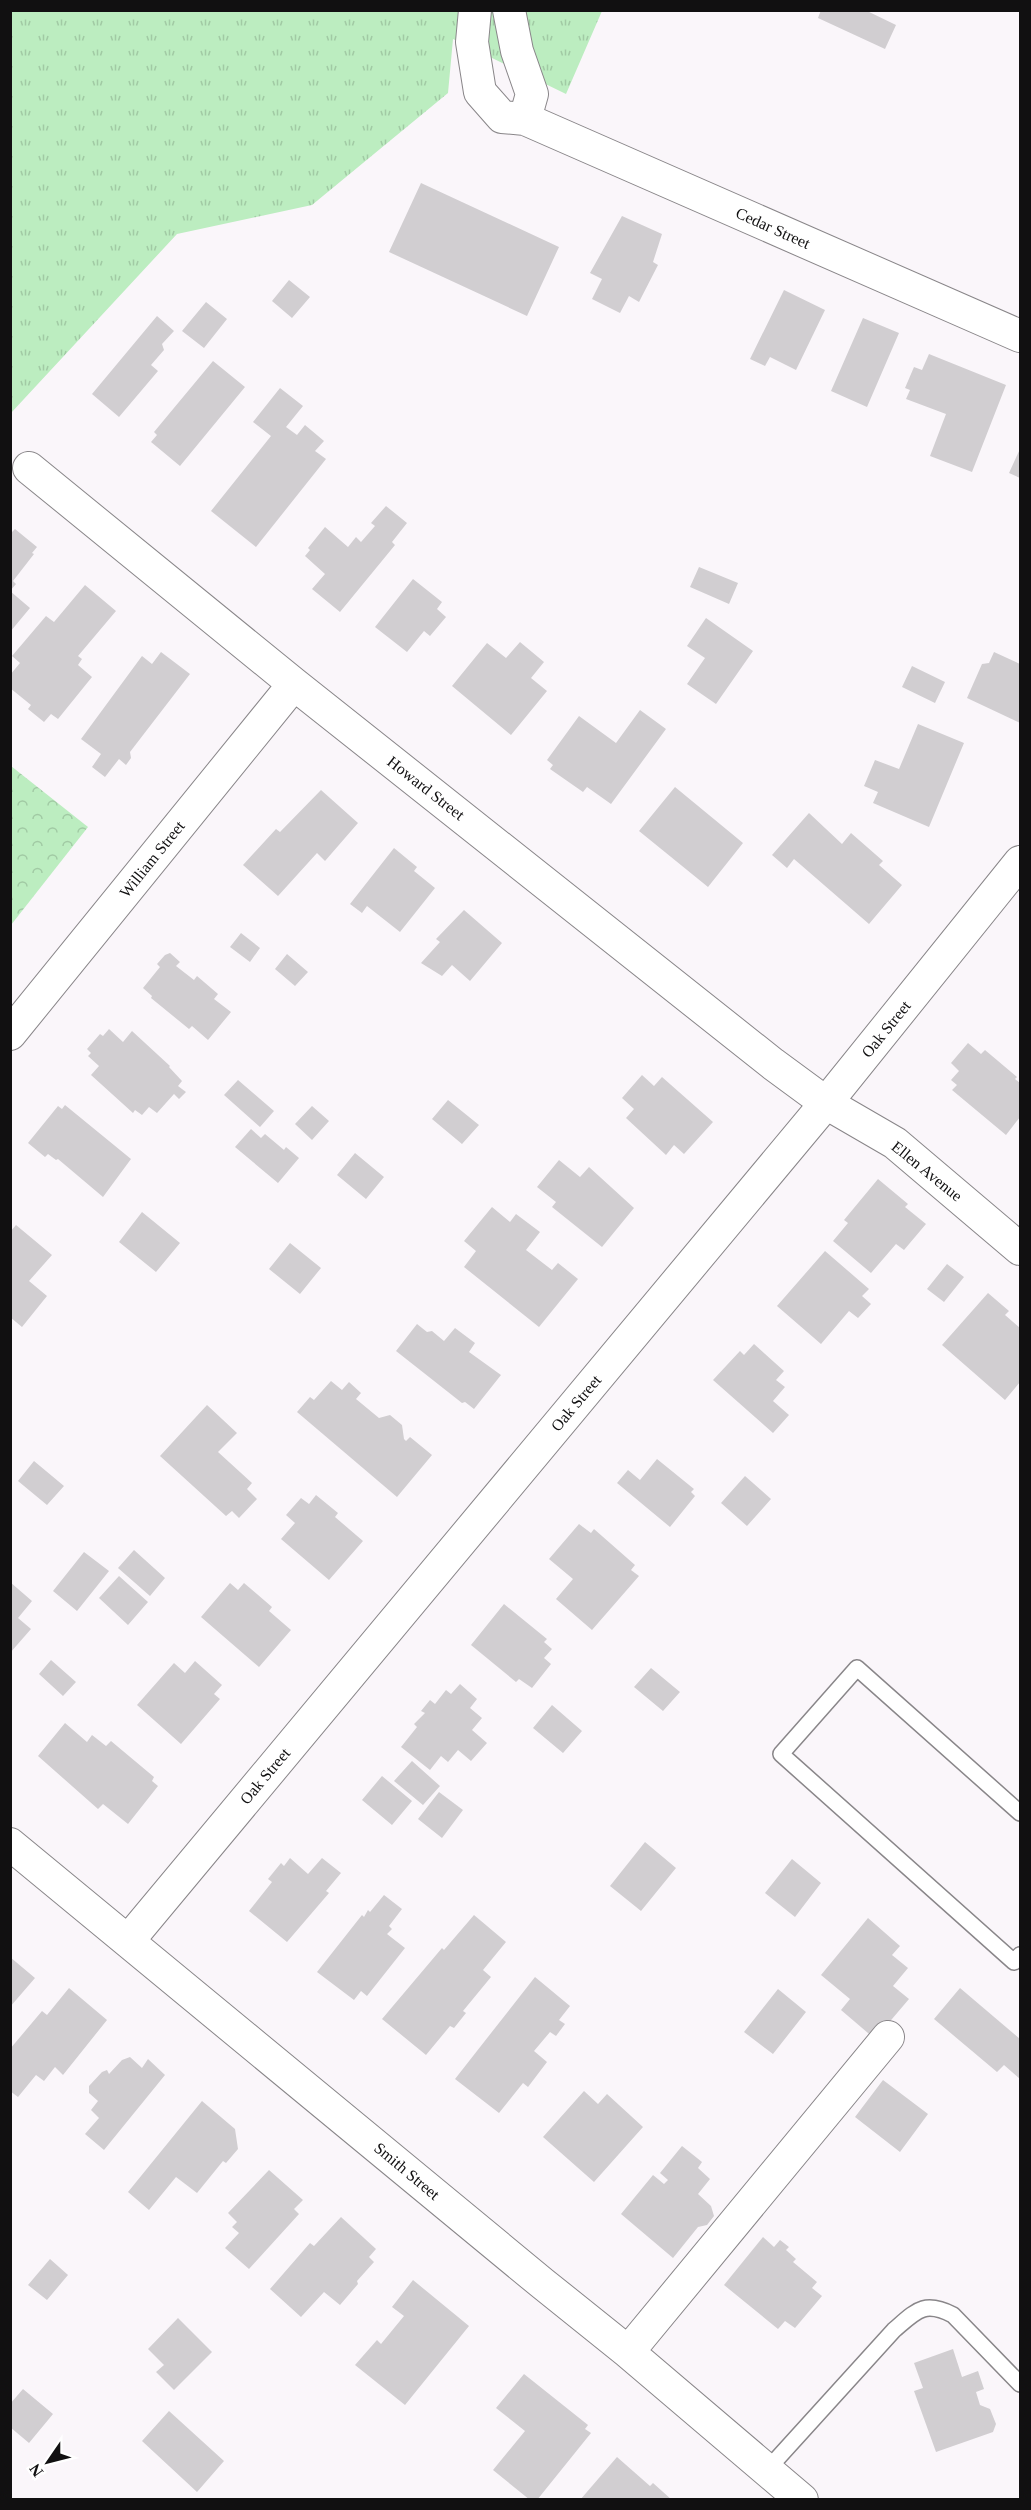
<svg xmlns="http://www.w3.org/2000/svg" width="1031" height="2510" font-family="Georgia,serif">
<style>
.grass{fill:url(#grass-tufts)}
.forest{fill:url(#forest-crowns)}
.building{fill:#d1ced1}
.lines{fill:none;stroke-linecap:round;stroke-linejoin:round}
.lane-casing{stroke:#898689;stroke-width:18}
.street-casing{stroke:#898689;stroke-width:34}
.lane{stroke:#fff;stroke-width:15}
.street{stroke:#fff;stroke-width:32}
.labels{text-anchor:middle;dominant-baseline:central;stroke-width:4.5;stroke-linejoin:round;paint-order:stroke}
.street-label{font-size:16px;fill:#111011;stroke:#fff}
</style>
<defs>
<pattern id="grass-tufts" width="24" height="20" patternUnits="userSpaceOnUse" patternTransform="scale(1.5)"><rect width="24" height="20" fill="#bcedc0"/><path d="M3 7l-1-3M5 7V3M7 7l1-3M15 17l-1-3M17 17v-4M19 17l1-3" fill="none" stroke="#a1caa4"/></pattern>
<pattern id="forest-crowns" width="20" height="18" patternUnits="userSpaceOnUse" patternTransform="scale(1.5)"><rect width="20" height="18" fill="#bcedc0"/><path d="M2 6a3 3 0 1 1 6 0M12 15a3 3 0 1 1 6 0" fill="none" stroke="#a1caa4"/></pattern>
</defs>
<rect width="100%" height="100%" fill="#faf6fa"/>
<!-- grass -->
<path class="grass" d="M 11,11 L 602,11 L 566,94 L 453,39 L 448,93 L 312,205 L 177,234 L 11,413 Z"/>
<!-- forest -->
<path class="forest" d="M 11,766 L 88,827 L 11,925 Z"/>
<!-- building -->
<path class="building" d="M 821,10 L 865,10 L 896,25 L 885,49 L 818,18 Z
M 421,183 L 559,247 L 527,316 L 389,252 Z
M 622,216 L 662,234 L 653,262 L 658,265 L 639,302 L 629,296 L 620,313 L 592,299 L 602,279 L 590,273 Z
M 289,280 L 310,297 L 292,318 L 272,301 Z
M 784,290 L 825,310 L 796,370 L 770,357 L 765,366 L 750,359 Z
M 206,302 L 227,319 L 204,348 L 182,331 Z
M 157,316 L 174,331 L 162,344 L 164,350 L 151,365 L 158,371 L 119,417 L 92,394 Z
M 863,318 L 899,333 L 867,407 L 831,391 Z
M 929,354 L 1006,385 L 972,472 L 930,456 L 946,414 L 906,399 L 910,390 L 905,388 L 914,367 L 922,370 Z
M 213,361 L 245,387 L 180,466 L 151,442 L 157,435 L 154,432 Z
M 280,388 L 303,406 L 286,427 L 297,435 L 305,425 L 324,441 L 315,451 L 326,459 L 256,547 L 211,511 L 271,436 L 253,422 Z
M 1020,449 L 1020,478 L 1009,473 Z
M 386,506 L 407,523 L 392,542 L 395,545 L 340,612 L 312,589 L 325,574 L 305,556 L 310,550 L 308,548 L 325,527 L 348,547 L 356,537 L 361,542 L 375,526 L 371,523 Z
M 15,529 L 37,547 L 32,553 L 34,554 L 13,581 L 16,584 L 10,591 L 10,534 Z
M 699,567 L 738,583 L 729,604 L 690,587 Z
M 413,579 L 442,602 L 437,609 L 446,617 L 430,636 L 424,631 L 407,652 L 375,627 Z
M 85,585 L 116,611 L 78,656 L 82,659 L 78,665 L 92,677 L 58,719 L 51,714 L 44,722 L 28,709 L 31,705 L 10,688 L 10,675 L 20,663 L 12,656 L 46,616 L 54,622 Z
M 10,591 L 30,608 L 10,632 Z
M 706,618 L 753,651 L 716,704 L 687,684 L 705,658 L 687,646 Z
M 520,642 L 544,662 L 531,678 L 547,691 L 511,735 L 452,686 L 487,643 L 506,658 Z
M 161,652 L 190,674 L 130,752 L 131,758 L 126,765 L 119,759 L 105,777 L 92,767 L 101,754 L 81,739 L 142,656 L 152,664 Z
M 994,652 L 1020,664 L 1020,723 L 967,698 L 982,664 L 989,663 Z
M 912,666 L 945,682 L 935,703 L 902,687 Z
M 640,710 L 666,729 L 611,804 L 587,787 L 583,792 L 550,769 L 553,765 L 547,760 L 579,716 L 616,743 Z
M 918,724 L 964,743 L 929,827 L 873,803 L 878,792 L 864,786 L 875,760 L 899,769 Z
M 675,787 L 743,843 L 708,887 L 639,831 Z
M 321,790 L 358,823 L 325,861 L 317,853 L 278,896 L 243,865 L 276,829 L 280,832 Z
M 809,813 L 842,844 L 851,833 L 883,861 L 879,865 L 902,885 L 869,924 L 794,859 L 787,868 L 772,855 Z
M 394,848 L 417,867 L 414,871 L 435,888 L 400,932 L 367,906 L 362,913 L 350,904 Z
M 464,910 L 502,943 L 470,981 L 452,965 L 442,976 L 421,963 L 440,942 L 436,939 Z
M 241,933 L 260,948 L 250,962 L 230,947 Z
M 170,953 L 180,962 L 176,966 L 194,980 L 197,976 L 218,994 L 214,999 L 231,1012 L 208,1040 L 192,1026 L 189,1029 L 151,998 L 152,996 L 143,988 L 160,967 L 157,964 L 165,955 Z
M 287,954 L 308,972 L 295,986 L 275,969 Z
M 109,1029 L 123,1042 L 132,1031 L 170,1066 L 169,1067 L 182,1081 L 178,1086 L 186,1092 L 179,1099 L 174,1094 L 157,1113 L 149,1107 L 142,1115 L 135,1110 L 133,1113 L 91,1075 L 99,1066 L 88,1056 L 91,1053 L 87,1049 L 100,1034 L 103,1036 Z
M 968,1043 L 981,1054 L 985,1050 L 1017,1077 L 1015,1079 L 1020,1083 L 1020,1117 L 1006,1135 L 952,1090 L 957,1085 L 951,1080 L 959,1071 L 951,1063 Z
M 642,1075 L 654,1086 L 662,1077 L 713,1122 L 684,1154 L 674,1145 L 666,1155 L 626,1118 L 634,1109 L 622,1098 Z
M 238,1080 L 274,1111 L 260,1127 L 224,1095 Z
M 448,1100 L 479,1125 L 462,1144 L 432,1119 Z
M 65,1105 L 131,1159 L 103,1197 L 58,1159 L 56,1160 L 48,1154 L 45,1157 L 28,1143 L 58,1106 L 62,1109 Z
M 312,1106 L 329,1121 L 312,1140 L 295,1124 Z
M 251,1129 L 261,1138 L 265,1134 L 284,1150 L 286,1147 L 299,1158 L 278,1183 L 235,1147 Z
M 355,1153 L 384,1177 L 366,1199 L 337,1175 Z
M 559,1160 L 580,1177 L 589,1167 L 634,1208 L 602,1247 L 552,1207 L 556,1202 L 537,1187 Z
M 878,1179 L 908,1204 L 905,1207 L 926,1224 L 904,1250 L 896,1244 L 871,1273 L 833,1241 L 848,1223 L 844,1220 Z
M 492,1207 L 510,1222 L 516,1214 L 540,1232 L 526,1250 L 552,1270 L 558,1263 L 578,1279 L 539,1327 L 464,1267 L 476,1251 L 464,1241 Z
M 142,1212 L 180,1243 L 156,1272 L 119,1242 Z
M 16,1225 L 52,1255 L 29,1281 L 47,1296 L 22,1327 L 10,1317 L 10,1232 Z
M 290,1243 L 321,1268 L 300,1294 L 269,1269 Z
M 825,1251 L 869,1289 L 862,1296 L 871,1304 L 858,1318 L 849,1311 L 821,1344 L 777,1306 Z
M 947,1264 L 964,1277 L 944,1302 L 927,1289 Z
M 988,1293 L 1009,1311 L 1005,1315 L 1020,1328 L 1020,1382 L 1005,1400 L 942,1345 Z
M 417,1324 L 427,1332 L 432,1331 L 444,1341 L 455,1328 L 475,1343 L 469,1352 L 501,1375 L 474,1409 L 465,1402 L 462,1403 L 396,1351 Z
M 754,1344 L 784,1371 L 776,1380 L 785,1387 L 773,1401 L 789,1415 L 773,1433 L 713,1380 L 740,1351 L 744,1355 Z
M 331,1381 L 342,1390 L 349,1382 L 361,1393 L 356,1399 L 379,1418 L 390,1415 L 402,1425 L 404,1439 L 406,1441 L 410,1437 L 432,1455 L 397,1497 L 297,1412 L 310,1397 L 314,1400 Z
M 207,1405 L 237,1433 L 218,1452 L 252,1483 L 247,1489 L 257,1499 L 239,1518 L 232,1511 L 226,1516 L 160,1456 Z
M 657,1459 L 694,1489 L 691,1492 L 695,1496 L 670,1527 L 617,1483 L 628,1470 L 640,1480 Z
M 34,1461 L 64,1486 L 47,1505 L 18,1481 Z
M 745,1476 L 771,1499 L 747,1526 L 721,1503 Z
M 316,1495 L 338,1513 L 335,1517 L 363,1541 L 329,1580 L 281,1539 L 295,1523 L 286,1515 L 301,1498 L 309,1504 Z
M 579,1524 L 591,1533 L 594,1529 L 635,1565 L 631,1570 L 639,1576 L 592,1630 L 556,1599 L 573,1579 L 549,1559 Z
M 134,1550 L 165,1578 L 150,1596 L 118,1568 Z
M 84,1552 L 109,1571 L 77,1611 L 53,1591 Z
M 119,1576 L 148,1602 L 128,1625 L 99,1598 Z
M 10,1582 L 32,1601 L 18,1618 L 31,1629 L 10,1653 Z
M 230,1583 L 238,1590 L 244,1583 L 272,1607 L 269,1611 L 291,1630 L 259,1667 L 201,1617 Z
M 504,1604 L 547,1639 L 544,1642 L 552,1649 L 544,1658 L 551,1664 L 532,1688 L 519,1679 L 516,1682 L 471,1645 Z
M 51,1660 L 76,1682 L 63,1696 L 39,1674 Z
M 195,1661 L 222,1685 L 214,1694 L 220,1699 L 181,1744 L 137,1705 L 174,1663 L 185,1673 Z
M 651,1668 L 680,1692 L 663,1711 L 634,1687 Z
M 460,1684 L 477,1699 L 470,1708 L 482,1718 L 472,1730 L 487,1743 L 471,1761 L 458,1750 L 448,1762 L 441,1756 L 430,1770 L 401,1747 L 417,1727 L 414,1724 L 425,1713 L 421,1711 L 430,1700 L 435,1704 L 446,1690 L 451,1694 Z
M 552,1705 L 582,1731 L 563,1753 L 533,1728 Z
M 65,1723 L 87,1742 L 92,1735 L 106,1746 L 111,1741 L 154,1777 L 152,1781 L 158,1786 L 128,1824 L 103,1804 L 98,1809 L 38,1756 Z
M 412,1761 L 440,1786 L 423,1805 L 394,1781 Z
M 382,1776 L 412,1801 L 392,1825 L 362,1800 Z
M 439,1792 L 463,1810 L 442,1838 L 418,1819 Z
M 645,1842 L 676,1868 L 641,1911 L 610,1886 Z
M 290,1858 L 308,1874 L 322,1858 L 341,1873 L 326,1891 L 329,1893 L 287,1942 L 249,1911 L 272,1882 L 268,1879 L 281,1863 L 284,1866 Z
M 792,1859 L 821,1883 L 795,1917 L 765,1893 Z
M 384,1895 L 402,1909 L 389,1926 L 392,1929 L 387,1934 L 405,1948 L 367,1996 L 361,1991 L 354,2000 L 317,1972 L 362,1915 L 364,1917 L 368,1910 L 370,1912 Z
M 474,1915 L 506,1942 L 483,1970 L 491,1977 L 463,2011 L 466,2013 L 454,2028 L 450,2026 L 426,2055 L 382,2019 L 442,1948 L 444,1950 Z
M 868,1918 L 900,1946 L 892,1955 L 908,1968 L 893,1986 L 909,1999 L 875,2039 L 841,2010 L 850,1999 L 821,1975 Z
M 10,1957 L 35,1978 L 10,2007 Z
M 535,1977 L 570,2006 L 559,2020 L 565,2024 L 556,2036 L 550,2032 L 534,2051 L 547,2062 L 528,2087 L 523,2083 L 499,2113 L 455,2079 Z
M 69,1988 L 107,2020 L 63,2075 L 55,2067 L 44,2081 L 36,2075 L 18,2097 L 10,2091 L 10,2049 L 42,2011 L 47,2015 Z
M 960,1988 L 1020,2039 L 1020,2079 L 1004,2065 L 997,2072 L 934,2019 Z
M 778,1989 L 806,2012 L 773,2054 L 744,2032 Z
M 130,2057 L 142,2068 L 148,2059 L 165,2075 L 104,2150 L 85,2134 L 99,2118 L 91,2110 L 98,2101 L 89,2093 L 89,2086 L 102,2072 L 107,2070 L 109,2074 L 122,2060 Z
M 883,2080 L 928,2114 L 900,2152 L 855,2117 Z
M 584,2091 L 598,2104 L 607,2094 L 643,2127 L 594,2182 L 543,2137 Z
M 202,2101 L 235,2129 L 238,2149 L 226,2163 L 223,2161 L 197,2193 L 176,2177 L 149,2210 L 128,2192 Z
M 682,2146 L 702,2162 L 698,2168 L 710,2179 L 698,2194 L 711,2206 L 714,2216 L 707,2225 L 698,2227 L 673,2258 L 621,2214 L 653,2175 L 664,2184 L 668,2180 L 660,2173 Z
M 269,2170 L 303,2200 L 294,2209 L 299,2214 L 249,2269 L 225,2248 L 239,2233 L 232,2227 L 237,2222 L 228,2213 Z
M 341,2217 L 376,2249 L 369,2257 L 374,2262 L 357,2281 L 358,2284 L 340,2305 L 324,2292 L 301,2317 L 270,2289 L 310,2243 L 314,2246 Z
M 763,2237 L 774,2247 L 780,2240 L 789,2247 L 786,2250 L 796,2259 L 793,2262 L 817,2282 L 812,2288 L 822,2296 L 795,2328 L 785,2321 L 778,2329 L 724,2285 Z
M 50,2259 L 68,2275 L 47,2300 L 28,2285 Z
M 413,2280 L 469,2326 L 405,2405 L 355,2365 L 377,2340 L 381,2344 L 404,2316 L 392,2307 Z
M 178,2318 L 212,2352 L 174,2390 L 156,2372 L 164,2365 L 148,2349 Z
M 953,2349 L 962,2377 L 978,2371 L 984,2389 L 976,2392 L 980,2405 L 990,2409 L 996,2424 L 993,2432 L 936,2452 L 914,2391 L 923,2388 L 914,2363 Z
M 524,2374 L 588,2425 L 585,2429 L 591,2433 L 537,2500 L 530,2500 L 493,2470 L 525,2431 L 496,2408 Z
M 23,2389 L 53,2414 L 29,2443 L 10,2427 L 10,2404 Z
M 169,2411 L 224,2461 L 197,2492 L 142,2441 Z
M 617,2457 L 650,2486 L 653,2483 L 672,2500 L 580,2500 Z"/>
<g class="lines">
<defs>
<path id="lane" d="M 1020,1813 L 857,1668 L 781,1754 L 1014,1962 L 1020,1955
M 767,2470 L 894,2330 C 916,2311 924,2300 953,2315 L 1020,2384"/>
<path id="street" d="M 475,10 L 472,42 L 480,92 L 502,117 L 525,119 L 1020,336
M 509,10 L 517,51 L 532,94 L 525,119
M 29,468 L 294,684 L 773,1064 L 826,1103 L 895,1143 L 1020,1249
M 10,1034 L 294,684
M 10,1844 L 542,2283 L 628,2352 L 802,2500
M 128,1941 L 826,1103 L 1020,862
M 628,2352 L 888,2037"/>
</defs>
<!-- lane casing -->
<use href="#lane" class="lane-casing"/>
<!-- street casing -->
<use href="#street" class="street-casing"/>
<!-- lane -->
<use href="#lane" class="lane"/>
<!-- street -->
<use href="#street" class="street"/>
</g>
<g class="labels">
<!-- street labels -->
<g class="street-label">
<text transform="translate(773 228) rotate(24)">Cedar Street</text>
<text transform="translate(426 788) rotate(38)">Howard Street</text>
<text transform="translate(152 859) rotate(-51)">William Street</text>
<text transform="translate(886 1029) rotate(-51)">Oak Street</text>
<text transform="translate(927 1171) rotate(39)">Ellen Avenue</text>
<text transform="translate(576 1403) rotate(-50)">Oak Street</text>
<text transform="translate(265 1776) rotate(-50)">Oak Street</text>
<text transform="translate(407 2171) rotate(40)">Smith Street</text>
</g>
</g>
<!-- border -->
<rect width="1031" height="2510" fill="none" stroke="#111011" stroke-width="24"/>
<!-- north arrow -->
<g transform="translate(48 2462) rotate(235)" stroke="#ffffff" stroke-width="4.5" paint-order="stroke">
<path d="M0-4.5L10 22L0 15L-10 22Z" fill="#111011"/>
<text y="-9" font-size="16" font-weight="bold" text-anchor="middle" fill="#111011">N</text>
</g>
</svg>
